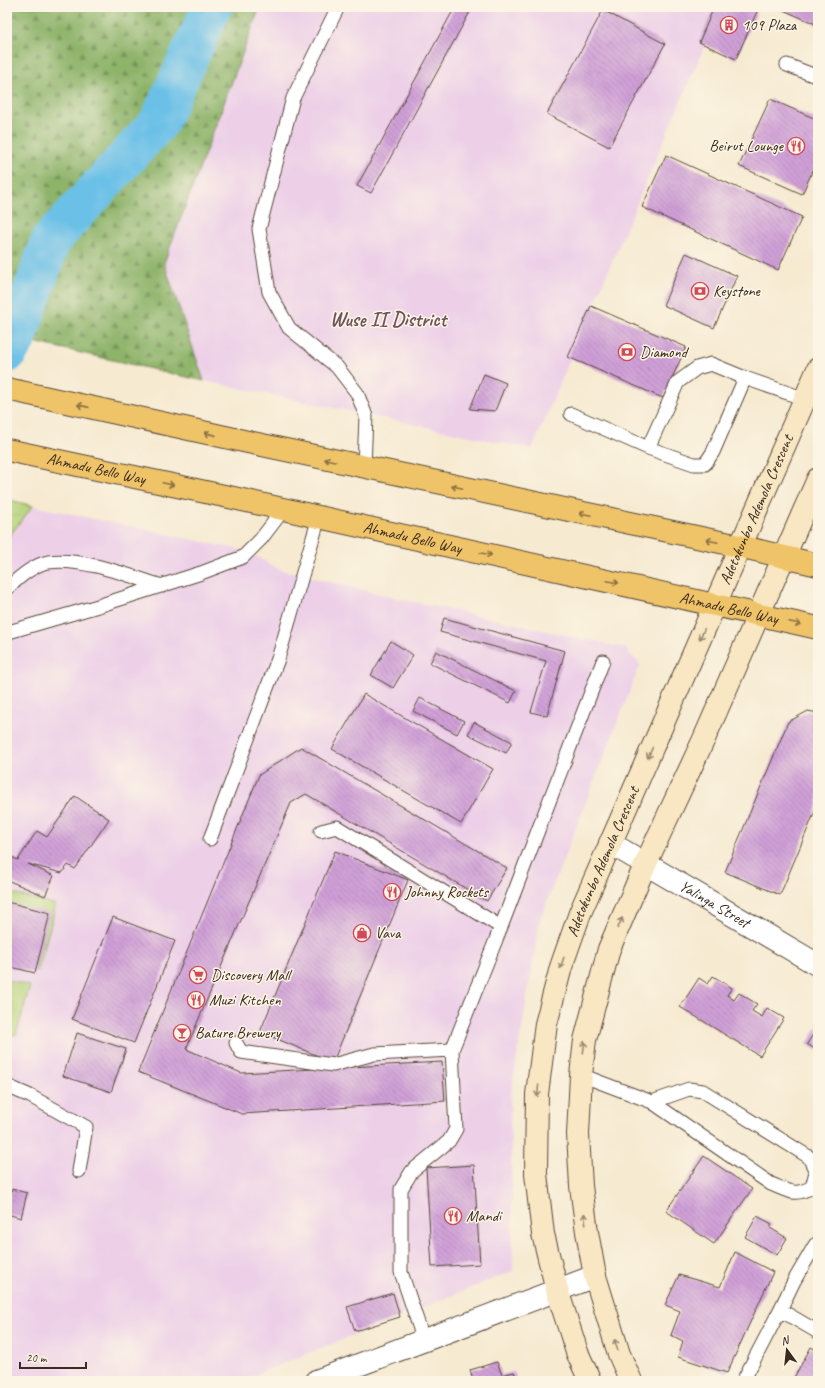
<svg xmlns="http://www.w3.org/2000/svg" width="825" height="1388" font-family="Caveat,sans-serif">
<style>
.built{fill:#edd0e8}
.grass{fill:url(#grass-tufts);stroke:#777e4c}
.forest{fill:url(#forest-firs);stroke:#646f44}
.pitch{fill:#b3d27a;stroke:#777e4c}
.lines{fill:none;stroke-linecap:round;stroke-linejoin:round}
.river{stroke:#6ac0e7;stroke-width:40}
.building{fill:url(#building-back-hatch)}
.lane-casing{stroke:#574739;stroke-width:15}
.street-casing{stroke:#574739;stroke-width:24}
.secondary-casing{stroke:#574739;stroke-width:24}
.primary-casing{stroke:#574739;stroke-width:24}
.lane{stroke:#fff;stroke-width:13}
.street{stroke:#fff;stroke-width:22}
.secondary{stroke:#f9e7c3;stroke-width:22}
.primary{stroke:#efc469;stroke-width:22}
.oneway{stroke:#8c6f40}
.oneway2{stroke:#9a8870}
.labels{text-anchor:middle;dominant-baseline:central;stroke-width:3;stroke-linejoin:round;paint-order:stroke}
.poi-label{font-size:16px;fill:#3b2a1e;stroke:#fcf5e5;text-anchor:start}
.street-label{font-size:16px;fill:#3b2a1e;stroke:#fcf5e5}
.district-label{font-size:20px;font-weight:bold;fill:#6f535f;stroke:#fcf5e5}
</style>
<defs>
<pattern id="grass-tufts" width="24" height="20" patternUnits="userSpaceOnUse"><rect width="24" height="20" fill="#b3d27a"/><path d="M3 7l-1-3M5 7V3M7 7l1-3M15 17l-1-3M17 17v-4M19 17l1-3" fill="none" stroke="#9bb469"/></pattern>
<pattern id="forest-firs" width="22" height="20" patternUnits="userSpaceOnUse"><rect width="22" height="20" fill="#8eb46a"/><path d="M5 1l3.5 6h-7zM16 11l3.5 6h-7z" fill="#759357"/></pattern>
<pattern id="building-back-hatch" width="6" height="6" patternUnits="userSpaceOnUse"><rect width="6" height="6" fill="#d0a0d8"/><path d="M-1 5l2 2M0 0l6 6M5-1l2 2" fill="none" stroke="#aa83af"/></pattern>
</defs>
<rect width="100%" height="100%" fill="#fcf5e5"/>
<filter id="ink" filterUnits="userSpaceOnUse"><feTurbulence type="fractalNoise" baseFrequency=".025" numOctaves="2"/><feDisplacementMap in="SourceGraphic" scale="8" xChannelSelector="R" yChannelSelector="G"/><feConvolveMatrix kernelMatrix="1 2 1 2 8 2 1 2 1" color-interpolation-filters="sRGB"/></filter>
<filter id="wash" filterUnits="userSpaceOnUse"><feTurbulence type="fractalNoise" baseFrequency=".012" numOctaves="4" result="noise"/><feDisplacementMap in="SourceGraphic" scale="16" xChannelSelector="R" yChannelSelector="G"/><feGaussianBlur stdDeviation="0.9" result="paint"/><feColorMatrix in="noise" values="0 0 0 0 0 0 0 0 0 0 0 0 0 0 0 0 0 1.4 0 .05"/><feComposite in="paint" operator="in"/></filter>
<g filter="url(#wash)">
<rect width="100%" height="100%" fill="#f6ead1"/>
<!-- built -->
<path class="built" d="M 260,7 L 721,7 L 532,449 L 204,381 L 164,263 Z
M 34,506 L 246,551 L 281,570 L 396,598 L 625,648 L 640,665 L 540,919 L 510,1099 L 513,1271 L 239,1381 L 33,1381 L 33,1380 L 7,1375 L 7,539 Z"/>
<!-- grass -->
<path class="grass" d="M 7,499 L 33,506 L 7,539 Z
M 7,1375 L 33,1380 L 33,1381 L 7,1381 Z"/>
<!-- forest -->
<path class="forest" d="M 7,7 L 260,7 L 164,263 L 204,381 L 7,336 Z"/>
<!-- pitch -->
<path class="pitch" d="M 7,892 L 56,905 L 38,971 L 7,963 Z
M 7,980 L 30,986 L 16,1035 L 7,1033 Z"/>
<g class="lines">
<!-- river -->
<path class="river" d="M 7,353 L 16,339 L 51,240 L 159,122 L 212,7"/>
</g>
<g id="blocks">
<!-- building -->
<path class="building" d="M 455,7 L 467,7 L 471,10 L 371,193 L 357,186 Z
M 714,7 L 759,7 L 736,59 L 699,42 Z
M 776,7 L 818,7 L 818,25 Z
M 603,10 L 665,44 L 609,147 L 547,114 Z
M 770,99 L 818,120 L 818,159 L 802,194 L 739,166 Z
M 666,155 L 802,217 L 778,270 L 642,207 Z
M 686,253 L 737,276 L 714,328 L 663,305 Z
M 591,306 L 686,347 L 663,398 L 568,357 Z
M 484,374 L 506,383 L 495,411 L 470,409 Z
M 444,618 L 565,651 L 547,716 L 531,712 L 546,661 L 440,632 Z
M 391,641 L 413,655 L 393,688 L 371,675 Z
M 436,651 L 516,691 L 510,703 L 430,663 Z
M 364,694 L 493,769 L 461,824 L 332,749 Z
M 420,698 L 464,721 L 457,734 L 413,711 Z
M 808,711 L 818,713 L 818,804 L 780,895 L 725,872 L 788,722 Z
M 474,722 L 512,742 L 506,753 L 468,734 Z
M 301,747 L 507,868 L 487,901 L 306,794 L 291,803 L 186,1049 L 241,1073 L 442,1062 L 445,1101 L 242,1114 L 138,1072 L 259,775 Z
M 75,796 L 109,819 L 75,869 L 68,865 L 62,873 L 28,864 L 54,876 L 45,896 L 7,880 L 7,855 L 18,860 L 37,831 L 47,837 Z
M 335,851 L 408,880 L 333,1062 L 260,1032 Z
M 7,902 L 50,913 L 35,973 L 7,966 Z
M 113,917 L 175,941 L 134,1043 L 72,1019 Z
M 713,976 L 732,988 L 727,995 L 734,1000 L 739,993 L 757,1004 L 752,1011 L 762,1017 L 767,1008 L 784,1018 L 760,1056 L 680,1007 L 699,978 L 708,984 Z
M 818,1026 L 818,1051 L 807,1044 Z
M 77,1033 L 126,1049 L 111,1092 L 63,1076 Z
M 704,1156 L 752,1189 L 714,1244 L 666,1211 Z
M 474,1165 L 480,1264 L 432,1267 L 426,1168 Z
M 12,1189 L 27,1193 L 21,1218 L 7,1214 L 7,1208 Z
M 757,1216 L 772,1224 L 770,1228 L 787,1238 L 777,1255 L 745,1237 Z
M 735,1252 L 773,1272 L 727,1373 L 678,1357 L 683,1341 L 671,1335 L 680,1311 L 665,1305 L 679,1275 L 720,1287 Z
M 393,1293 L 400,1317 L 355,1331 L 347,1307 Z
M 811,1347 L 818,1351 L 818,1381 L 792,1381 Z
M 497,1362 L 502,1375 L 514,1372 L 517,1381 L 473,1381 L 470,1370 Z"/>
</g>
</g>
<g filter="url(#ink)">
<use href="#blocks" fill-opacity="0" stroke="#574739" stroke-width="1"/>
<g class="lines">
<defs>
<path id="lane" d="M 338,7 L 293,98 L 259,229 L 269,292 L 289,328 L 337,367 L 357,393 L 366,416 L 364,467
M 787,65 L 818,77
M 571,414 L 648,448 L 694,464 L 705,464 L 713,452 L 745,378 L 805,399
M 648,448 L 678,382 L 697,368 L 711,364 L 745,378
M 7,589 C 18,578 33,565 48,562 C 81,557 130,576 162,586
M 7,633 L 12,631 L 98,606 L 201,573 L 243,557 L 261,539 L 283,510
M 321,831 L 337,827 L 501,927 L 452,1050 L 456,1129 L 449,1141 L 412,1171 L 401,1189 L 401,1272 L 424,1341
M 210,839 L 278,659 L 319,517
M 501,927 L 603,661
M 236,1043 L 241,1052 L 333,1065 L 374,1054 L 452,1050
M 581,1075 L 652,1102 L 771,1184 C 789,1191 794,1197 812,1187 L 816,1172 L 809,1157 L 703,1091 L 689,1089 L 652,1102
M 7,1086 L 30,1096 L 86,1127 L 79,1171
M 780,1310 L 794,1281 L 815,1245 L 818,1243
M 743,1381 L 780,1310 L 818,1332"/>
<g id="street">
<path id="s1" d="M 610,843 L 818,965"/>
<path d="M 316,1381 L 595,1276"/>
</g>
<g id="secondary">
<path id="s2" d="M 590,1381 L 577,1352 L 557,1290 L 543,1234 L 536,1174 L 537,1094 L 546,1024 L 561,967 L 580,913 L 818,369"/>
<path d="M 631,1381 L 619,1354 L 595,1276 L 587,1232 L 581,1186 L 578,1134 L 581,1075 L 585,1040 L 609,949 L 646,863 L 704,739 L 818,479"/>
</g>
<g id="primary">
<path d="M 7,389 L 248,442 L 739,546 L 818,565"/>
<path id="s3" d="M 7,450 L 229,497 L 818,628"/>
</g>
</defs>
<!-- lane casing -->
<use href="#lane" class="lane-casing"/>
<!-- street casing -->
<use href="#street" class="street-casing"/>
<!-- secondary casing -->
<use href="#secondary" class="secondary-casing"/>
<!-- primary casing -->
<use href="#primary" class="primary-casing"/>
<!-- lane -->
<use href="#lane" class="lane"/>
<!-- street -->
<use href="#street" class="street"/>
<!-- secondary -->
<use href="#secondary" class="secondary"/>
<!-- primary -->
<use href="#primary" class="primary"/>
</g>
<!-- one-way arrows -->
<defs><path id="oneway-shaft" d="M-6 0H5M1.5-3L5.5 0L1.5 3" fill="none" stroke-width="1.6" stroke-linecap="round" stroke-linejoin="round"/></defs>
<g class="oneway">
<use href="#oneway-shaft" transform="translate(83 406) rotate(-167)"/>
<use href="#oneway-shaft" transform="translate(210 434) rotate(-167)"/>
<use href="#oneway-shaft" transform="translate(330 460) rotate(-168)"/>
<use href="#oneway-shaft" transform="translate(168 484) rotate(12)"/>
<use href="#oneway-shaft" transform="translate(457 487) rotate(-168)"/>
<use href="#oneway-shaft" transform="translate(585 514) rotate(-168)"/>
<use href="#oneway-shaft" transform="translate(712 541) rotate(-168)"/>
<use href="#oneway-shaft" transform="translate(486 554) rotate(12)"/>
<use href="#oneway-shaft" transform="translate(613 582) rotate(12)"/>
<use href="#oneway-shaft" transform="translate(795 623) rotate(12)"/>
</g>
<g class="oneway2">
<use href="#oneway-shaft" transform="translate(702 634) rotate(114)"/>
<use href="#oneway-shaft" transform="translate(650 753) rotate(114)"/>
<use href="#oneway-shaft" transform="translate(620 923) rotate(-67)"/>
<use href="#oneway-shaft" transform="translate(562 963) rotate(108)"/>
<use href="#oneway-shaft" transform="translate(584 1047) rotate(-83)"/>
<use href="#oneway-shaft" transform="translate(538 1091) rotate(96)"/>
<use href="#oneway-shaft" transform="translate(585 1219) rotate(-97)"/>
<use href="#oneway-shaft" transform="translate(616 1345) rotate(-107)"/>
</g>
</g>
<!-- icons -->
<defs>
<symbol id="building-ring" viewBox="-11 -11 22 22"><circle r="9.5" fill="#fcf5e5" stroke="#d1495b" stroke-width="1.5"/><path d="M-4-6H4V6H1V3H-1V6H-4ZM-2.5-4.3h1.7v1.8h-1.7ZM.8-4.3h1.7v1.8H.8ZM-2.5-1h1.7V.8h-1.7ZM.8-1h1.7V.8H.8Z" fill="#d1495b"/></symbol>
<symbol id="restaurant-ring" viewBox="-11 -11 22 22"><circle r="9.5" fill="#fcf5e5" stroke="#d1495b" stroke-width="1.5"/><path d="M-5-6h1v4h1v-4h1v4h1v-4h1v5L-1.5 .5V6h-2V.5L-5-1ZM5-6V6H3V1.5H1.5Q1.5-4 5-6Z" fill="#d1495b"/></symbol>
<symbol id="bank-ring" viewBox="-11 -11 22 22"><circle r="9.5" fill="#fcf5e5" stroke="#d1495b" stroke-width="1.5"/><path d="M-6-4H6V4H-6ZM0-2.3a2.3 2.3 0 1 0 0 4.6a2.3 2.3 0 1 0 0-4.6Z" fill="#d1495b"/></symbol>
<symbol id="shop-ring" viewBox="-11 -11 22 22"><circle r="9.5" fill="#fcf5e5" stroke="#d1495b" stroke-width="1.5"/><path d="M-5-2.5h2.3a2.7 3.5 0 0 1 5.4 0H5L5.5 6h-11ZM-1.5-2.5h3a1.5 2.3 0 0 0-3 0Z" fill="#d1495b"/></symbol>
<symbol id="supermarket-ring" viewBox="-11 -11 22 22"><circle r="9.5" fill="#fcf5e5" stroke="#d1495b" stroke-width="1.5"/><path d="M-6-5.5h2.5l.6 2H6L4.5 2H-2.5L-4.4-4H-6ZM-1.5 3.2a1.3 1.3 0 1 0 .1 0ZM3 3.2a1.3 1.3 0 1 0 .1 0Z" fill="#d1495b"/></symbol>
<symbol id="bar-ring" viewBox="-11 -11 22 22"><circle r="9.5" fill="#fcf5e5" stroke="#d1495b" stroke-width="1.5"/><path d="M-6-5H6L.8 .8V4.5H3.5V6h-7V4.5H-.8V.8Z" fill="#d1495b"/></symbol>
</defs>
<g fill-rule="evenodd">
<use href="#building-ring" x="719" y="15" width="20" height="20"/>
<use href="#restaurant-ring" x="786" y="136" width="20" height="20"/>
<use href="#bank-ring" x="690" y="281" width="20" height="20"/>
<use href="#bank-ring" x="617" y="342" width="20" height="20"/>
<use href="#restaurant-ring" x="382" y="882" width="20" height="20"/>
<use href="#shop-ring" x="352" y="923" width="20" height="20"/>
<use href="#supermarket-ring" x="188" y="965" width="20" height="20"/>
<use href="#restaurant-ring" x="186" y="990" width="20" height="20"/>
<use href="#bar-ring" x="172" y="1023" width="20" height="20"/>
<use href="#restaurant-ring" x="443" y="1206" width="20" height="20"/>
</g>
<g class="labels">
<!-- poi labels -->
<g class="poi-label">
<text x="742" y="25">109 Plaza</text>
<text x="783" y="146" text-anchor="end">Beirut Lounge</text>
<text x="713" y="291">Keystone</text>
<text x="640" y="352">Diamond</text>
<text x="405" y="892">Johnny Rockets</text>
<text x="375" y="933">Vava</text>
<text x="211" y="975">Discovery Mall</text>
<text x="209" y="1000">Muzi Kitchen</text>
<text x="195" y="1033">Bature Brewery</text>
<text x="466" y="1216">Mandi</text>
</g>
<!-- street labels -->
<g class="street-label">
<text stroke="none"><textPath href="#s3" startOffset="91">Ahmadu Bello Way</textPath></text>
<text stroke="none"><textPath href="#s2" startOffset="922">Adetokunbo Ademola Crescent</textPath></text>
<text stroke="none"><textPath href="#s3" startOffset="415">Ahmadu Bello Way</textPath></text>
<text stroke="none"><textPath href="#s3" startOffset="739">Ahmadu Bello Way</textPath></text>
<text stroke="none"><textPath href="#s2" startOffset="538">Adetokunbo Ademola Crescent</textPath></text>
<text stroke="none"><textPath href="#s1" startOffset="121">Yalinga Street</textPath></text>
</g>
<!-- district labels -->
<g class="district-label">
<text x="388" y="319">Wuse II District</text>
</g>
</g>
<!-- margin -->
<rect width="825" height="1388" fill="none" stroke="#fcf5e5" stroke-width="24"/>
<!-- north arrow -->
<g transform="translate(787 1350) rotate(345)" stroke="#fcf5e5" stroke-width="3" paint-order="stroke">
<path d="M0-3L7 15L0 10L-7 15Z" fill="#3b2a1e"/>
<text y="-6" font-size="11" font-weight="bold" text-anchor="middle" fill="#3b2a1e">N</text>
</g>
<!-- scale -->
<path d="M20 1362v6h66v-6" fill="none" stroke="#3b2a1e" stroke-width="2"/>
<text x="26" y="1362" font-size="12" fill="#3b2a1e" stroke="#fcf5e5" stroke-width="3" paint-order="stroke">20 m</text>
</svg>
